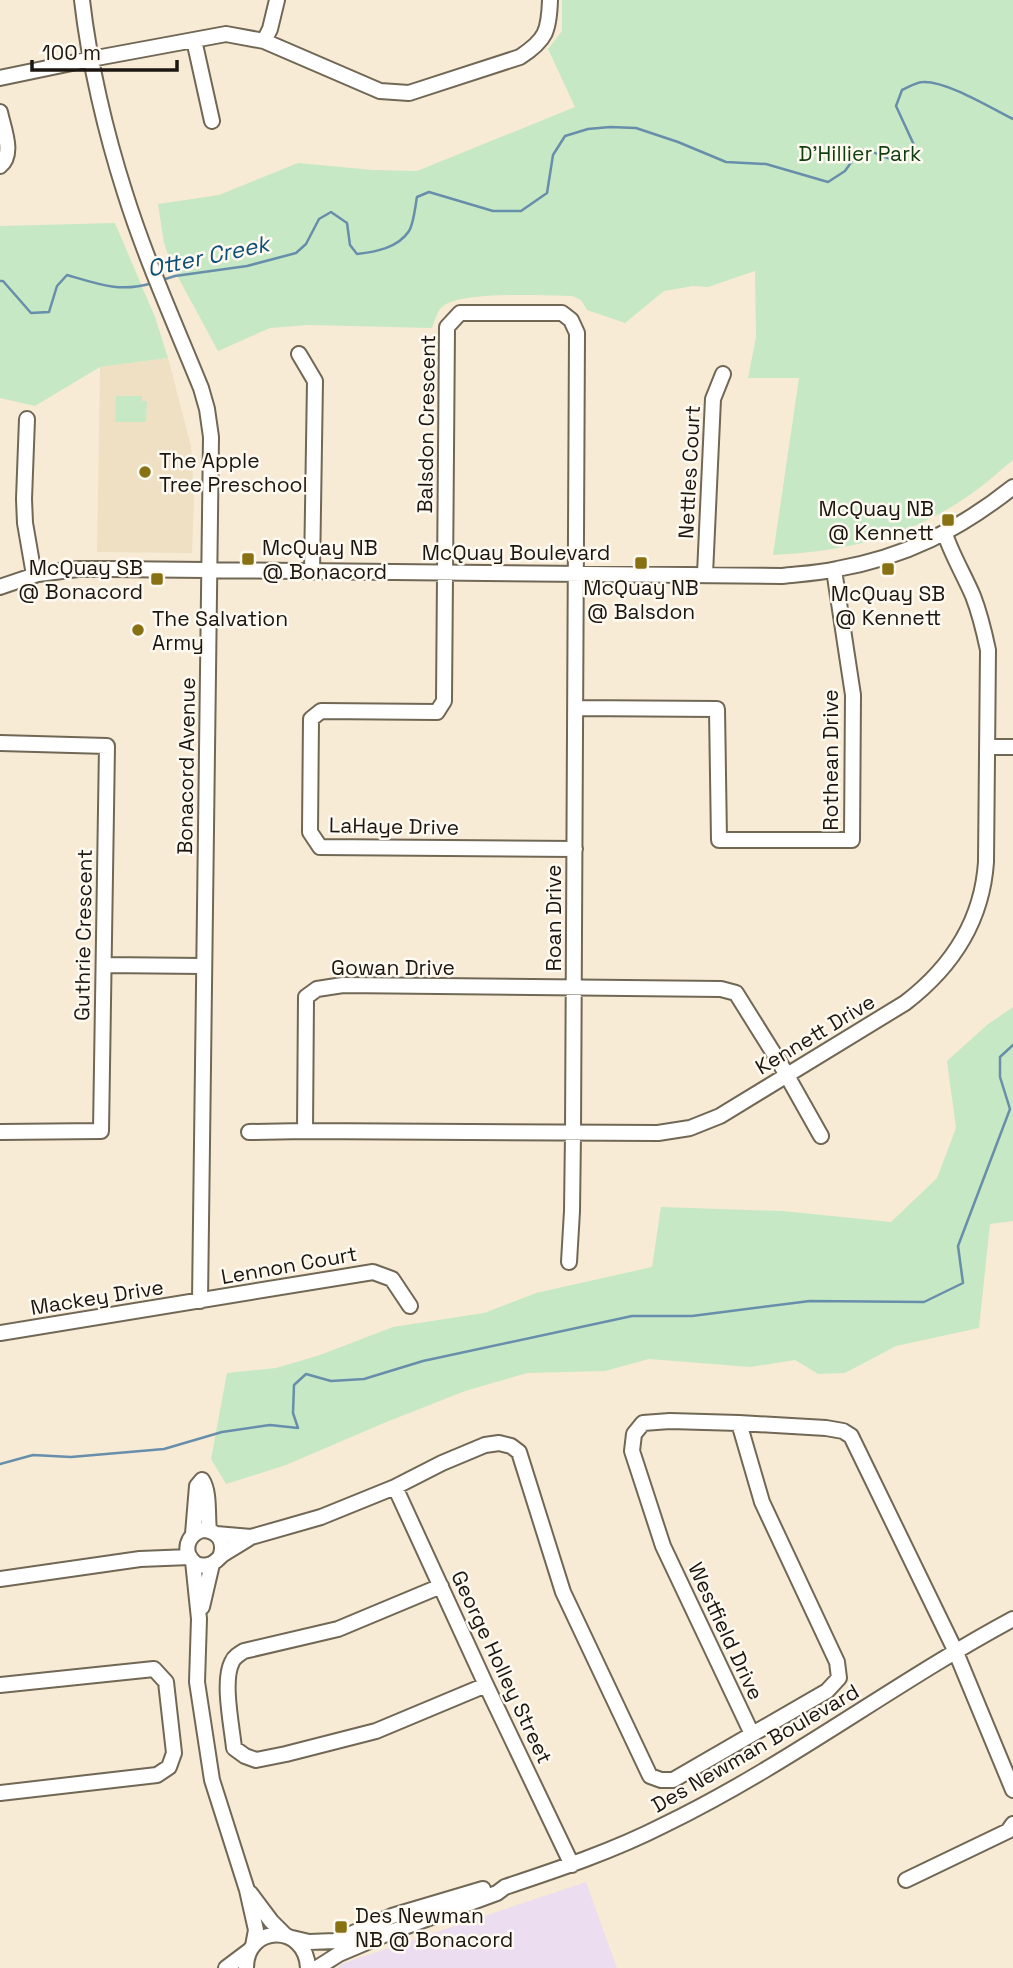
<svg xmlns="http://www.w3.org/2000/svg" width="1013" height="1968" font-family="'Space Grotesk',sans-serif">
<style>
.built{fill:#efe0c4}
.medical{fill:#ecddf0}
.green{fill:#c7e8c4}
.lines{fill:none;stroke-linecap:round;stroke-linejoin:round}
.stream{stroke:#678eaa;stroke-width:2.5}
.minor-casing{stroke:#716755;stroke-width:18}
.minor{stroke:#fff;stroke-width:14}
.poi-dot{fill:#887112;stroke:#fef9f1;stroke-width:2.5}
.labels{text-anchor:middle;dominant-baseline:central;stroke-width:5;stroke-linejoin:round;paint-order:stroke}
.park-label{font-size:21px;fill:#0f3f0f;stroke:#fef9f1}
.street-label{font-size:21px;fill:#1b1710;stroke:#fef9f1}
.poi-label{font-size:21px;fill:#1b1710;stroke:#fef9f1;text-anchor:start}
.water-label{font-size:23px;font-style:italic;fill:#0c4f78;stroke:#fef9f1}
</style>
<rect width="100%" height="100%" fill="#f7ebd6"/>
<!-- built -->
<path class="built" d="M 168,358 L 191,446 L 194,498 L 192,553 L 97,552 L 100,367 Z"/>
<!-- medical -->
<path class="medical" d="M 586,1882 L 617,1968 L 338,1968 L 341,1964 Z"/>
<!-- green -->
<path class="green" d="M 562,0 L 1013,0 L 1013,460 C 996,474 980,489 962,500 C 906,538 840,552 773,555 L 799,378 L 748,378 L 756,337 L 755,271 L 708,287 L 693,286 L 664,291 L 625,323 L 587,310 L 581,300 L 572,296 C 545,296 458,290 441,308 C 437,312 434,323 432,328 L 308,325 L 270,328 L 218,351 L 172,266 L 164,243 L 158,204 L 219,195 L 298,163 L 373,170 L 417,171 L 575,107 L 548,49 L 562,31 Z
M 115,223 L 155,317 L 168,358 L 100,367 L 35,406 L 0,398 L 0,226 Z
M 116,396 L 142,396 L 142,401 L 147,401 L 146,422 L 115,422 Z
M 1013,1007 L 1013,1221 L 990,1224 L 979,1328 L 896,1346 L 845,1373 L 818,1374 L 795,1360 L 750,1367 L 649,1359 L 605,1371 L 527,1373 L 465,1391 L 384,1423 L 286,1465 L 226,1484 L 211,1459 L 227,1373 L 276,1368 L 320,1355 L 393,1327 L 484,1313 L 536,1293 L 652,1267 L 661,1207 L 783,1211 L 891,1222 L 937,1178 L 956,1128 L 947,1061 L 987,1025 Z"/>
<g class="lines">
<!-- stream -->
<path class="stream" d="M 162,280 L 175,276 L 247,266 L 296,253 L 306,244 L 319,219 L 331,212 L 347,223 L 350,245 L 357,254 C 375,252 398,248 409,231 C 414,223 415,207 417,197 L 429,192 L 493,211 L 521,211 L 547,193 L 553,155 L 565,136 L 588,129 L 610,127 L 636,128 L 678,142 L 726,162 L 766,164 L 828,182 L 845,171 L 860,150 C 874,149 883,159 896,160 L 914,145 L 896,106 L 902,90 C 909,87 917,82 923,82 C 947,81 991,108 1013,119
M 0,281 L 3,281 L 31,313 L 49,312 L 57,286 L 67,275 C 98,284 120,293 152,283
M 0,1464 L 33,1455 L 71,1457 L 164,1449 L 222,1432 L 270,1425 L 298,1428 L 293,1413 L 294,1385 L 306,1374 L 331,1381 L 364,1379 L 423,1361 L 632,1316 L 692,1316 L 810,1301 L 924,1302 L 963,1283 L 958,1246 L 1010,1109 L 1000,1077 L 1000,1057 L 1013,1045"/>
<defs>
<path id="minor" d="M 82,0 C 89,62 106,134 125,193 C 146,260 175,324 201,388 L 207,409 L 211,437 L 200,1301
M 194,40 L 212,121
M 264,41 L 270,29 L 277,0
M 0,78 L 91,59 L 226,34 L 264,41 L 380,91 L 409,93 L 520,57 C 546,40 549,31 550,0
M 0,112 C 3,128 15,154 0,166
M 299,354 L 315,381 L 312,572
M 27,419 L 24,499 L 25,523 L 34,575
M 705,574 L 713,399 L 723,374
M 0,587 L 38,574 L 78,569 L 107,569 L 782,576 C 800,574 819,573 837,569 C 905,557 959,530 1013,487
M 575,708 L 717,709 L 719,840 L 852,840 L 853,695 L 834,570
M 0,743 L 107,746 L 101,1131 L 0,1132
M 987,747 L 1013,747
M 104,965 L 203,966
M 305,1131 L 306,997 L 317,989 L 343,985 L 721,989 L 736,993 L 781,1065 L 821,1136
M 249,1132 L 305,1131 L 658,1133 L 690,1128 L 720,1116 L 905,1003 C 952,967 982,922 986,862 L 988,650 C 984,631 980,614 973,596 C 964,575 952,555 945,534
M 569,1262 L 572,1211 L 573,1133 L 577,333 L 571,320 L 562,313 L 460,313 L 447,327 L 444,701 L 437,712 L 321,711 L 311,719 L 310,832 L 320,847 L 575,849
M 0,1333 L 373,1272 L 392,1279 L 410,1306
M 202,1480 C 210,1492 207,1515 209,1530
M 395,1487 L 486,1685 L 572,1865
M 193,1534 L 197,1486 L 202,1480
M 216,1534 L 251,1537 L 321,1517 L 395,1487 L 442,1463 L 485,1445 L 499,1443 L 511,1446 L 519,1452 L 563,1592 L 650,1776 L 661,1780 L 673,1780 L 827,1691 L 839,1678 L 837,1662 L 762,1502 L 739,1423
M 220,1557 C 226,1542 218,1530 202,1530 C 178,1538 186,1570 208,1565 C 214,1564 218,1559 222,1555 C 231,1549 242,1543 251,1537
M 193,1561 L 199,1619 L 197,1682 L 212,1780 L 247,1890 L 256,1930 L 253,1946
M 0,1579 L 140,1559 L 190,1557
M 441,1586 L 338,1629 L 244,1651 C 239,1654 234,1657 232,1662 C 222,1681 232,1727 234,1748 L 245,1756 L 256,1760 L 286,1754 L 376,1731 L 486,1685
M 202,1607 L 212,1564
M 0,1685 L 154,1669 L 166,1682 L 174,1753 L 169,1767 L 157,1775 L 0,1793
M 752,1734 L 663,1546 L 632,1451 L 634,1434 L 643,1423 L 670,1421 L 739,1423 L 826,1428 L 843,1431 L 851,1436 L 955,1650 L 1013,1790
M 906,1880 L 1008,1831 L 1013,1824
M 250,1893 L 271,1921 L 285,1935
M 292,1938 L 309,1942 L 335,1941 L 392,1916 L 483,1889
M 226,1968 L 250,1950
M 246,1968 C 246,1924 306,1923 308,1968
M 317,1968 L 339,1954 L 391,1932 L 497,1893 L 505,1887 C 559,1869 613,1851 664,1825 C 786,1766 894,1683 1013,1619"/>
</defs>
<!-- minor casing -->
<use href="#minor" class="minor-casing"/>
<!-- minor -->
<use href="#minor" class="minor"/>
</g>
<!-- markers -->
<g class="poi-dot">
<circle cx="145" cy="472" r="7"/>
<rect x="941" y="513" width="14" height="14" rx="3.5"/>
<rect x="241" y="552" width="14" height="14" rx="3.5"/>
<rect x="634" y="556" width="14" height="14" rx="3.5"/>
<rect x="881" y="562" width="14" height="14" rx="3.5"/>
<rect x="150" y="572" width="14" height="14" rx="3.5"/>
<circle cx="138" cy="630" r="7"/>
<rect x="334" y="1920" width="14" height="14" rx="3.5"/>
</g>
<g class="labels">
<!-- park labels -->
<g class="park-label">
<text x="860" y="153">D'Hillier Park</text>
</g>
<!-- street labels -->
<g class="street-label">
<text transform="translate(426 424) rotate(-89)">Balsdon Crescent</text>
<text transform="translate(689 472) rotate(-87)">Nettles Court</text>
<text x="516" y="552">McQuay Boulevard</text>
<text transform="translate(830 760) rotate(-90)">Rothean Drive</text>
<text transform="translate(186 766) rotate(-89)">Bonacord Avenue</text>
<text transform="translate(394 826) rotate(1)">LaHaye Drive</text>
<text transform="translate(553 918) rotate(-90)">Roan Drive</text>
<text transform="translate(83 935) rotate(-89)">Guthrie Crescent</text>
<text x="393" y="967">Gowan Drive</text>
<text transform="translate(815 1034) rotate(-31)">Kennett Drive</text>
<text transform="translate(289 1265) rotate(-10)">Lennon Court</text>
<text transform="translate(97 1297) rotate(-9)">Mackey Drive</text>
<text transform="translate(726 1631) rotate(65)">Westfield Drive</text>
<text transform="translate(502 1667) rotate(65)">George Holley Street</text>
<text transform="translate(755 1748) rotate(-30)">Des Newman Boulevard</text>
</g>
<!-- poi labels -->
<g class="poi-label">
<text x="159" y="460">The Apple<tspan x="159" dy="24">Tree Preschool</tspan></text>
<text x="934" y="508" text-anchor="end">McQuay NB<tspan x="934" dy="24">@ Kennett</tspan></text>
<text x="262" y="547">McQuay NB<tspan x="262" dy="24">@ Bonacord</tspan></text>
<text x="143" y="567" text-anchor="end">McQuay SB<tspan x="143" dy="24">@ Bonacord</tspan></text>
<text x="641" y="587" text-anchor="middle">McQuay NB<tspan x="641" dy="24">@ Balsdon</tspan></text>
<text x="888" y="593" text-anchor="middle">McQuay SB<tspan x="888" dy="24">@ Kennett</tspan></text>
<text x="152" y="618">The Salvation<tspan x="152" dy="24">Army</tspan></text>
<text x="355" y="1915">Des Newman<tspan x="355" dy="24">NB @ Bonacord</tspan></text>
</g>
<!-- water labels -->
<g class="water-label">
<text transform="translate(208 256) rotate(-12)">Otter Creek</text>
</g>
</g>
<!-- scale -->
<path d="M32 60v10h145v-10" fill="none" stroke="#1b1710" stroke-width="3.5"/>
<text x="42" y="60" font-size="21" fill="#1b1710" stroke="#fef9f1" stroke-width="5" paint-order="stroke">100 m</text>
</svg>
